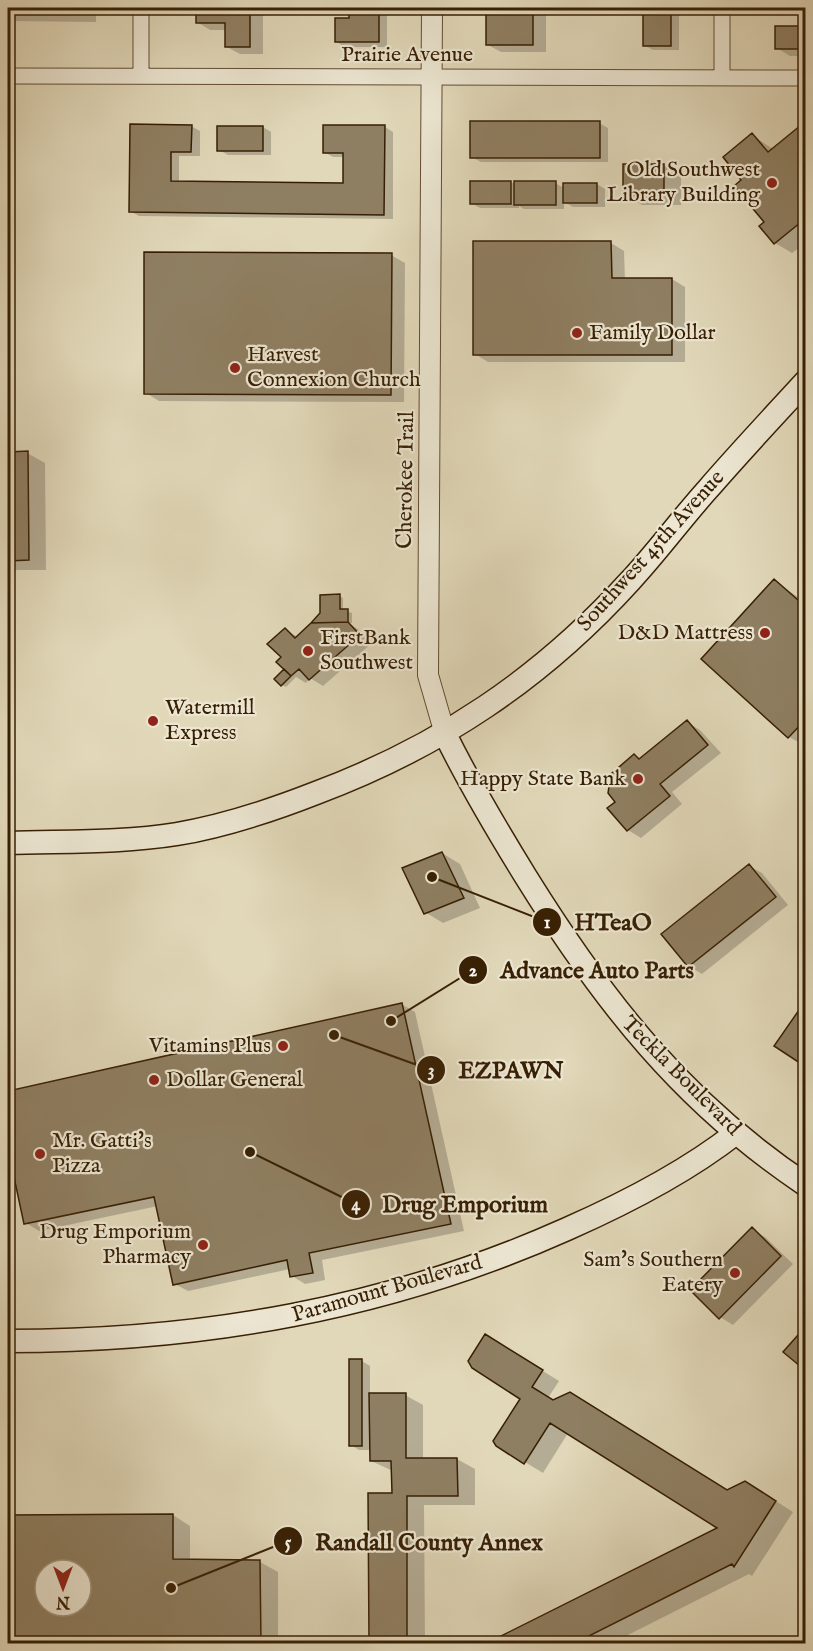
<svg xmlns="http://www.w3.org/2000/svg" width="813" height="1651" font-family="'IM FELL English',serif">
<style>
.shadow{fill:#0003;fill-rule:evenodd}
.building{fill:#8f7f62;stroke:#371f03;stroke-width:1.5;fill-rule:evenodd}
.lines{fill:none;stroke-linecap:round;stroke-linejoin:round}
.minor-casing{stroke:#624d30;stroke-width:17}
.tertiary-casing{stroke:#624d30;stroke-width:22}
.secondary-casing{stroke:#371f03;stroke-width:25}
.minor{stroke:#ece6d2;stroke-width:15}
.tertiary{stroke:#ece6d2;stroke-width:20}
.secondary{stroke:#ece6d2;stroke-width:22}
.poi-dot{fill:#8f2418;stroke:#ece6d2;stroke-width:2}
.labels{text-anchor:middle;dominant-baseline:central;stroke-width:4.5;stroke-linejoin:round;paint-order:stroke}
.street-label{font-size:22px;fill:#371f03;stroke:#ece6d2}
.poi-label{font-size:22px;fill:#371f03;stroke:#ece6d2;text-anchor:end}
.leader{fill:none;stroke:#371f03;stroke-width:2}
.callout-dot{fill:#371f03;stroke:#ece6d2;stroke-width:2}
.mark-label{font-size:18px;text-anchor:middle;font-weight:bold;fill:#fff}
.callout-label{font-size:24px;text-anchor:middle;font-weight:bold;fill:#371f03;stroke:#ece6d2;stroke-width:4.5;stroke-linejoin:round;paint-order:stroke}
</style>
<rect width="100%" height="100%" fill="#e1d8b9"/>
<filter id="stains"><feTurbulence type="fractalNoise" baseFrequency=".00333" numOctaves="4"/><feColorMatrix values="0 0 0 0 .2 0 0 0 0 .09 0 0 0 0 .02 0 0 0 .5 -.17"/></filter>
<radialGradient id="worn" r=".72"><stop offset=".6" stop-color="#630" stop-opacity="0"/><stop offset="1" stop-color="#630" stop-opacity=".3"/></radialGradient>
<!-- shadow -->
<path class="shadow" d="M 8,8 L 96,8 L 96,22 L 8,21 Z
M 197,8 L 263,8 L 263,54 L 240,54 L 227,47 L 227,30 L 210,30 L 197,22 Z
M 351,8 L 387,8 L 387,47 L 345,47 L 337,42 L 351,19 Z
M 488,8 L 546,8 L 546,52 L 501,52 L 488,45 Z
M 644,8 L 679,8 L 679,50 L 653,50 L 644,45 Z
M 806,27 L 806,56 L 790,56 L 777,48 Z
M 806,122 L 806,243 L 792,253 L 775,243 L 743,180 L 752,135 L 773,149 Z
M 599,123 L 608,128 L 608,162 L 481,162 L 472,157 Z
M 131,125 L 191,126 L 200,131 L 200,156 L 179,156 L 179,183 L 344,185 L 344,157 L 333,157 L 324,152 L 385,127 L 393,132 L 393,219 L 139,216 L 130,211 Z
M 263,127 L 271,132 L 271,155 L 228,155 L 219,150 Z
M 663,165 L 681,176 L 681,205 L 642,205 L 625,194 Z
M 511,182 L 516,185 L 555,183 L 564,188 L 597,184 L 605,189 L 605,207 L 573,207 L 564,202 L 564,209 L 524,209 L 519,206 L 519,208 L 480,208 L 471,203 Z
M 611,243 L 624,251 L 625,280 L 672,279 L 685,287 L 685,362 L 488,362 L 475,354 Z
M 391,255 L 405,263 L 404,402 L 159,401 L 146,393 Z
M 8,453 L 27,453 L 45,463 L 46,570 L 8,570 Z
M 774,580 L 806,603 L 806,746 L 789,737 Z
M 339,596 L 343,598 L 343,610 L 352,613 L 352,623 L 348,623 L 362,632 L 372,643 L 323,686 L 310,678 L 306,683 L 296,677 L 286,687 L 282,685 L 286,669 L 283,657 L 285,630 L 298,637 Z
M 687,722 L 700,730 L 721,753 L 672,792 L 682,804 L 641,838 L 628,830 L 617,802 L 635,756 L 642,760 Z
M 442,853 L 460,864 L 480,908 L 443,923 L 425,912 Z
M 749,866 L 762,873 L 788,905 L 702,974 L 689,966 Z
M 401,1004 L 415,1012 L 464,1231 L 322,1260 L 325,1280 L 305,1284 L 292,1276 L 290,1269 L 188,1291 L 175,1284 L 158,1206 L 39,1231 L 26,1223 L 8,1142 L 8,1093 Z
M 752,1229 L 765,1237 L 793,1264 L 733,1325 L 720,1317 Z
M 503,1346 L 559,1381 L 548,1398 L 728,1492 L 763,1493 L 793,1512 L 752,1576 L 749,1574 L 610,1644 L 488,1644 L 720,1528 L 568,1433 L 543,1473 L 497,1445 L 522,1398 Z
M 362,1361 L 370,1366 L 370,1395 L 405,1395 L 423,1405 L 423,1459 L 457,1459 L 475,1469 L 475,1505 L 424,1505 L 425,1644 L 370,1644 L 393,1495 L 393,1471 L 371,1461 L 371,1450 L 359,1450 L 351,1445 Z
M 173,1515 L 190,1526 L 190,1561 L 260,1562 L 278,1572 L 278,1644 L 8,1644 L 8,1516 ZM 45,1570 L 81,1570 L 81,1606 L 45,1606 Z"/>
<!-- building -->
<path class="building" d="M 8,8 L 79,8 L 79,12 L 8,12 Z
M 196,8 L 250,8 L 250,47 L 225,47 L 225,23 L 196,23 Z
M 349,8 L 379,8 L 379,42 L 335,42 L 335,18 L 349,18 Z
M 486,8 L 533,8 L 533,45 L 486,45 Z
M 643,8 L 671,8 L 671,46 L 643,46 Z
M 775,26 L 806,26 L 806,49 L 775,49 Z
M 470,121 L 600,121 L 600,158 L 470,158 Z
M 806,121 L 806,218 L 774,244 L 759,226 L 764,222 L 734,186 L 741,180 L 723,157 L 752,133 L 768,152 Z
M 130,124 L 192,125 L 191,152 L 171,152 L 171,181 L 343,183 L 343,153 L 323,153 L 323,125 L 385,125 L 384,215 L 129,212 Z
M 217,126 L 263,126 L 263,151 L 217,151 Z
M 623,164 L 664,164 L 664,195 L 623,195 Z
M 470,181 L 511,181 L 511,204 L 470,204 Z
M 514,181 L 556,181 L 556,205 L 514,205 Z
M 563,183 L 597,183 L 597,203 L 563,203 Z
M 473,241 L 611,241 L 612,278 L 672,278 L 672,355 L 473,355 Z
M 144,252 L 392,253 L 391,395 L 144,394 Z
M 28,451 L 29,560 L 8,561 L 8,452 Z
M 774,579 L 806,607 L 806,719 L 788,738 L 701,659 Z
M 340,594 L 340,609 L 348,609 L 348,622 L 311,623 L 320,613 L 320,595 Z
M 348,622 L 360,635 L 309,680 L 299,669 L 291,676 L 276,662 L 281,657 L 267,644 L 285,628 L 295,638 L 311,623 Z
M 284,669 L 291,676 L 281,686 L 274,679 Z
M 687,720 L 708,745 L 660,784 L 670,796 L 627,831 L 607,808 L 615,802 L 608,793 L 611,774 L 634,754 L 639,759 Z
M 442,852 L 464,898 L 424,914 L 402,868 Z
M 749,864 L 776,897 L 688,967 L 661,934 Z
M 806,1000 L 806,1067 L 774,1046 Z
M 402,1003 L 451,1224 L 309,1253 L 313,1273 L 290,1277 L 287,1260 L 173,1285 L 154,1197 L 24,1224 L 8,1149 L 8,1091 Z
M 752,1227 L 781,1256 L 719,1319 L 690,1290 Z
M 806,1326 L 806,1371 L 783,1352 Z
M 485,1334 L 543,1370 L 532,1387 L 553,1400 L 570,1392 L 727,1490 L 745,1481 L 776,1501 L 734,1567 L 732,1564 L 573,1644 L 485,1644 L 717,1528 L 550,1423 L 524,1464 L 496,1446 L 493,1441 L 520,1399 L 472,1368 L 468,1361 Z
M 349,1359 L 362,1359 L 362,1446 L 349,1446 Z
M 369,1393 L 406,1393 L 406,1458 L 457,1458 L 458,1496 L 407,1496 L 407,1644 L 369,1644 L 368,1493 L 392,1493 L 391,1461 L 370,1461 Z
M 173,1514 L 173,1559 L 260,1560 L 261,1644 L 8,1644 L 8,1515 ZM 45,1570 L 81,1570 L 81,1606 L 45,1606 Z"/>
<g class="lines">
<defs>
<path id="minor" d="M 8,76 L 806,78
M 141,76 L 141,8
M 722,78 L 722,8"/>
<path id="tertiary" d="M 432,8 L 428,675 L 445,734"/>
<path id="secondary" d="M 445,734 C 469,783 497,830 526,877 C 603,1001 683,1103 806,1185
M 8,843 C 64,841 121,843 177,834 C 225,826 270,811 316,793 C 439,747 541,679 630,581 C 657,552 681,519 708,489 C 740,452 773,417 806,381
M 8,1341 C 202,1341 388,1309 567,1229 C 626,1203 685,1173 736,1133"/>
</defs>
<!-- minor casing -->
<use href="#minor" class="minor-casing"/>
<!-- tertiary casing -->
<use href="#tertiary" class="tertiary-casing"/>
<!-- secondary casing -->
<use href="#secondary" class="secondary-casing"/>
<!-- minor -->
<use href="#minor" class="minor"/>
<!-- tertiary -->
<use href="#tertiary" class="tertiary"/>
<!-- secondary -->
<use href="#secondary" class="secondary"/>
</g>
<!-- markers -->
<g class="poi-dot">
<circle cx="772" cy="183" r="6"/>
<circle cx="577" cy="333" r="6"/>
<circle cx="235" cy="368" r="6"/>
<circle cx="765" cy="633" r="6"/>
<circle cx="308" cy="651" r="6"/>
<circle cx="153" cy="721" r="6"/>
<circle cx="638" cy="779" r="6"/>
<circle cx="283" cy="1046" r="6"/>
<circle cx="154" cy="1080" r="6"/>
<circle cx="40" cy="1154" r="6"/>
<circle cx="203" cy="1245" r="6"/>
<circle cx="735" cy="1273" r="6"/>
</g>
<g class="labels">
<!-- street labels -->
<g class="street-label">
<text x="407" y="55">Prairie Avenue</text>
<text transform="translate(406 480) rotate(-89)">Cherokee Trail</text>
<text transform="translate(651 551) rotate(-48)">Southwest 45th Avenue</text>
<text transform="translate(681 1076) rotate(45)">Teckla Boulevard</text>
<text transform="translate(387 1289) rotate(-16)">Paramount Boulevard</text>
</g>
<!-- poi labels -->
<g class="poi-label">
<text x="760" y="170">Old Southwest<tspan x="760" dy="25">Library Building</tspan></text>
<text x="589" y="333" text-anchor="start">Family Dollar</text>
<text x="247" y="355" text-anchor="start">Harvest<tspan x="247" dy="25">Connexion Church</tspan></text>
<text x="753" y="633">D&amp;D Mattress</text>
<text x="320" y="638" text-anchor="start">FirstBank<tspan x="320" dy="25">Southwest</tspan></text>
<text x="165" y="708" text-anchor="start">Watermill<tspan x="165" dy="25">Express</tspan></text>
<text x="626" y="779">Happy State Bank</text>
<text x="271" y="1046">Vitamins Plus</text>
<text x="166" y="1080" text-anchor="start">Dollar General</text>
<text x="52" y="1141" text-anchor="start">Mr. Gatti's<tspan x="52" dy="25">Pizza</tspan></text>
<text x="191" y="1232">Drug Emporium<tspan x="191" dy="25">Pharmacy</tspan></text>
<text x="723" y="1260">Sam's Southern<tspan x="723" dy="25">Eatery</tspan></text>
</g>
</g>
<!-- callouts -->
<path class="leader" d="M432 877L547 922M391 1021L473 970M334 1035L431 1070M250 1152L356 1204M171 1588L288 1541"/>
<g class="callout-dot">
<circle cx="432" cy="877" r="6"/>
<circle cx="391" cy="1021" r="6"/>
<circle cx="334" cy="1035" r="6"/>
<circle cx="250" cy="1152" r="6"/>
<circle cx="171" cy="1588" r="6"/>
<circle cx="547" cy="922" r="15"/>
<circle cx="473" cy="970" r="15"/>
<circle cx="431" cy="1070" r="15"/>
<circle cx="356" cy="1204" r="15"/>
<circle cx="288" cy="1541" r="15"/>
</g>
<g class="mark-label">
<text x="547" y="928">1</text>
<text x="473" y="976">2</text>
<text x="431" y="1076">3</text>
<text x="356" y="1210">4</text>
<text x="288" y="1548">5</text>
</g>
<g class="callout-label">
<text x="613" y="930">HTeaO</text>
<text x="597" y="978">Advance Auto Parts</text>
<text x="511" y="1078">EZPAWN</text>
<text x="465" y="1212">Drug Emporium</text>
<text x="429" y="1550">Randall County Annex</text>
</g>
<!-- margin -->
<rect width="813" height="1651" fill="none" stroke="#e1d8b9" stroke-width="30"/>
<rect x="9" y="9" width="795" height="1633" fill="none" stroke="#371f03" stroke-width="3"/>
<rect x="15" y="15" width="783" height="1621" fill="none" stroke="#371f03" stroke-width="1.5"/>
<!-- north arrow -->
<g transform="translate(63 1588) rotate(180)"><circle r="28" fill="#ece6d2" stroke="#a4967f" stroke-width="1.5"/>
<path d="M0-4.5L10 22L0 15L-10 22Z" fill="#8f2418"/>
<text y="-9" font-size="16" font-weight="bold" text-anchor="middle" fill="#371f03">N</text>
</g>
<rect width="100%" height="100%" filter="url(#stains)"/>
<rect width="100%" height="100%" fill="url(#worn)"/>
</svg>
